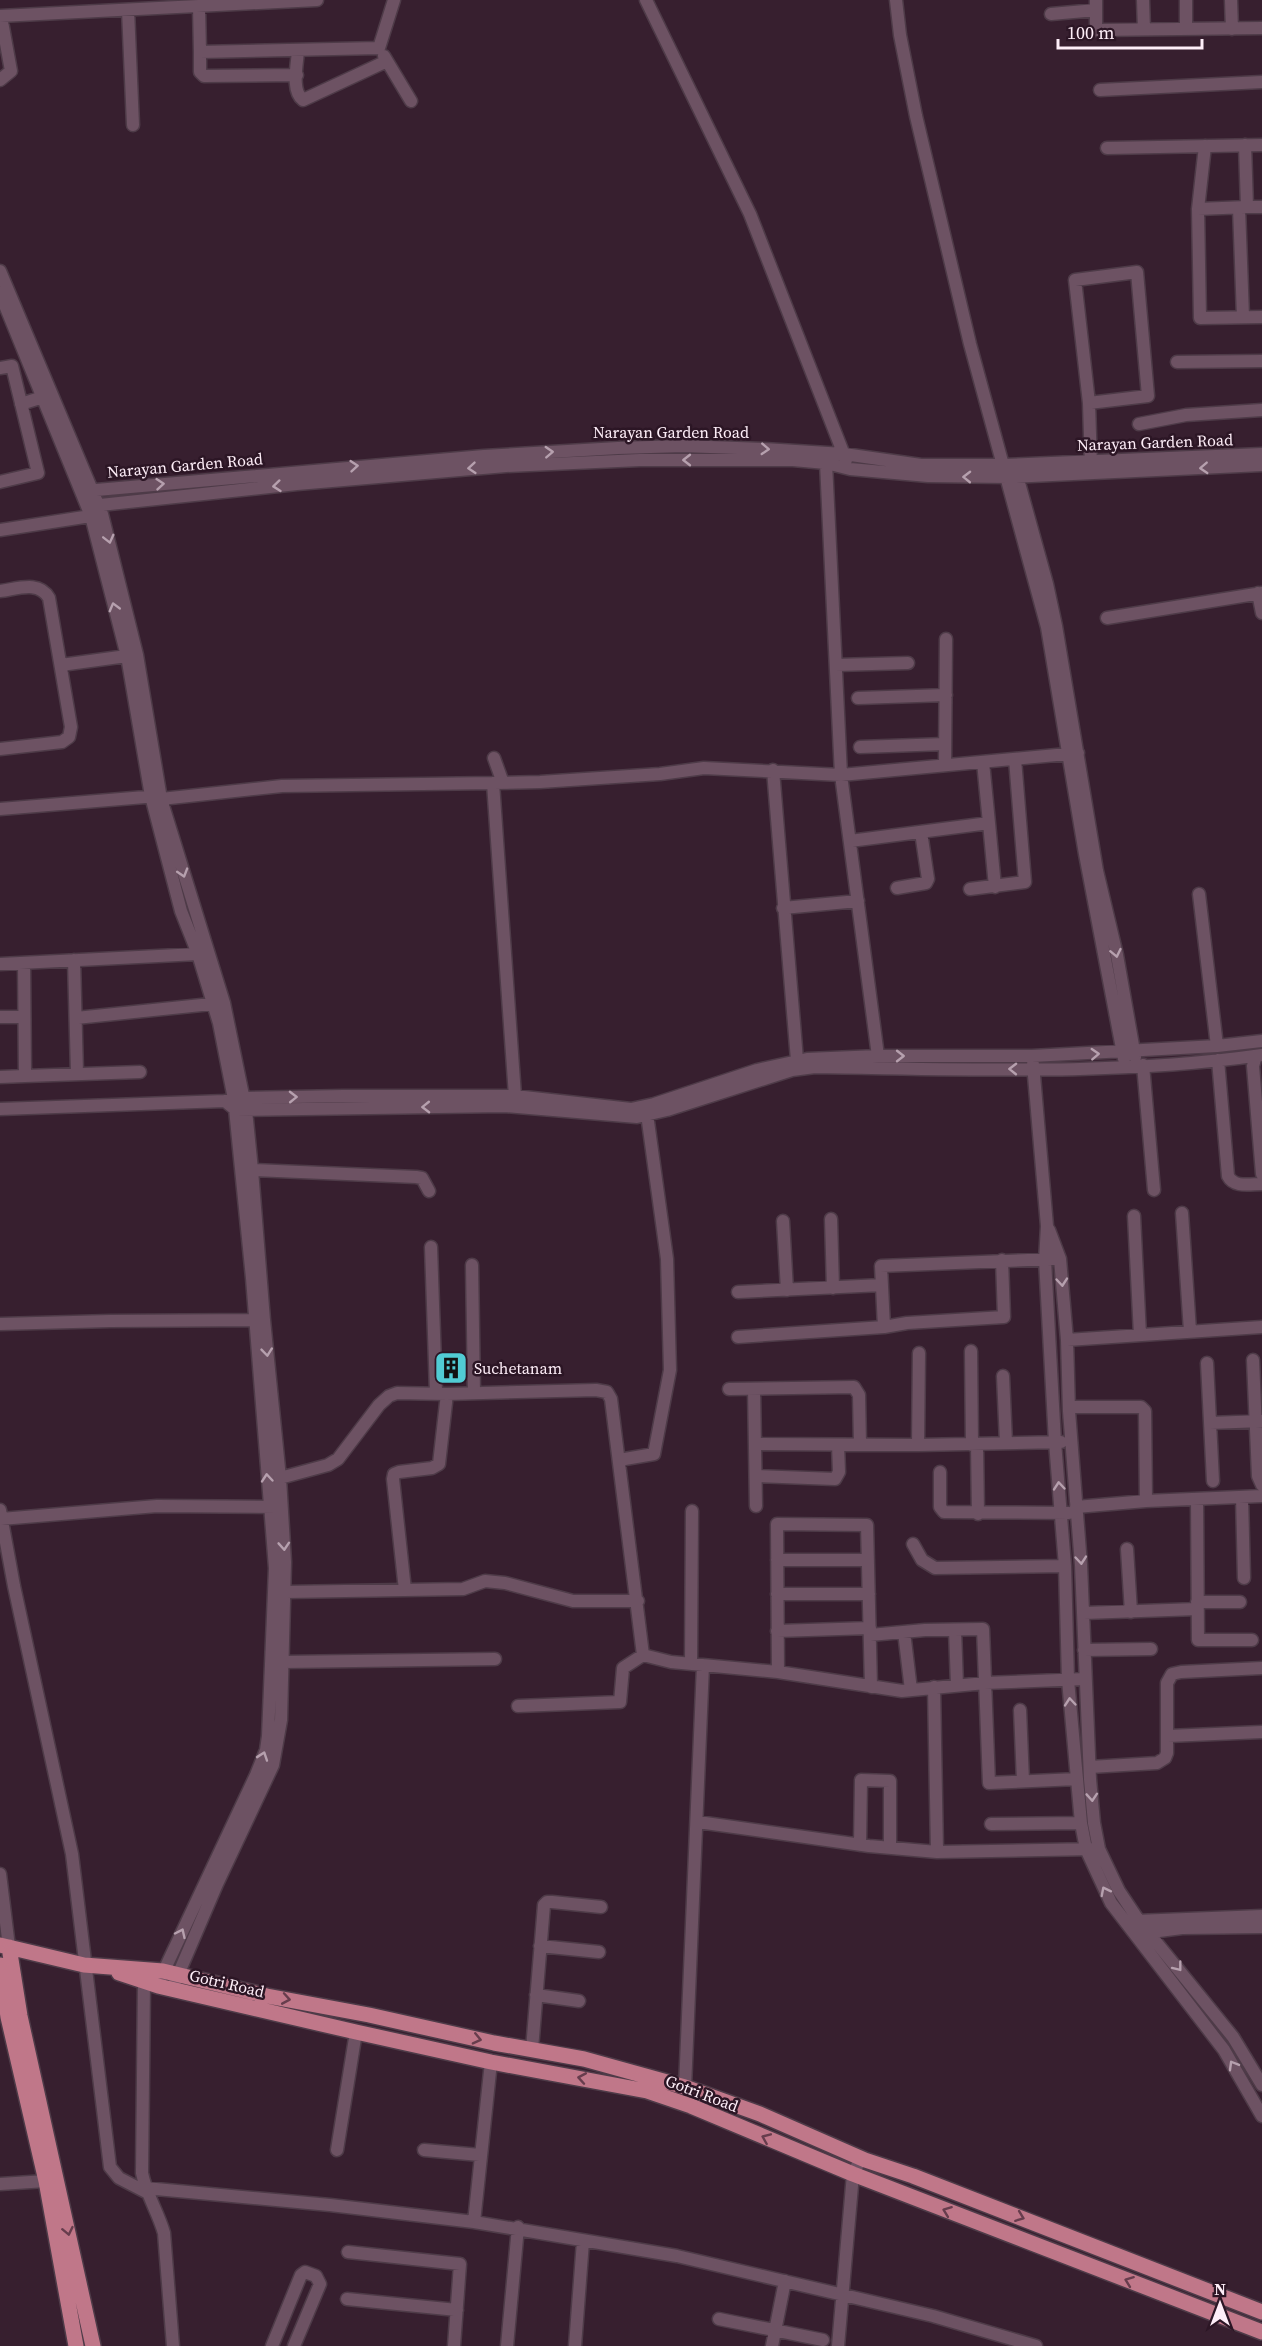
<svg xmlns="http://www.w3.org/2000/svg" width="1262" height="2346" font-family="'Source Serif 4',serif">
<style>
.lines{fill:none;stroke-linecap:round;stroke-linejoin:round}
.minor-casing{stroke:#4e3b48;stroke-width:15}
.major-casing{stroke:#4e3b48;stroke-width:18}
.minor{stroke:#6d5263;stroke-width:12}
.major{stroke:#c07789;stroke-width:15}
.oneway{stroke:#b6a0ae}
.oneway2{stroke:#673d4d}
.labels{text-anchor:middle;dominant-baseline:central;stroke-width:5;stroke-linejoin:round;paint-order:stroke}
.street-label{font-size:16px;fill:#feeef8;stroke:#2c1625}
.poi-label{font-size:16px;fill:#feeef8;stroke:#2c1625;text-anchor:start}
</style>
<rect width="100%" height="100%" fill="#371f2f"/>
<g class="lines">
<defs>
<path id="minor" d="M 646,0 L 750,214 L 846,460
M 896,0 L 900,35 L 916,116 L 970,344 L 1047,627 L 1085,854 L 1124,1059
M 1096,0 L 1096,30 L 1262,28
M 1143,0 L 1144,29
M 1186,0 L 1186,29
M 1231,0 L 1232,29
M 199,7 L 200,52 L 379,48 L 394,0
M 128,10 L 133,125
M 1051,14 L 1096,10
M 0,16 L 317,0
M 298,51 C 297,65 291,91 303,100 L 387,61
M 200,52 L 200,72 L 204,76 L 297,75
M 384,56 L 411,101
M 0,80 L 11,71 L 1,16
M 1100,90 L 1262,82
M 1245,145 L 1247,207 L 1198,209 L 1200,318 L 1262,317
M 1107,148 L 1262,145
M 1247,207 L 1262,207
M 1239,208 L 1243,317
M 1198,209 L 1205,146
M 0,271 L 102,514 L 137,655 L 161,799 L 224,1003 L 246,1110 L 252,1170 L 264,1320 L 280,1478 L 285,1562 L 281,1720 L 273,1765 L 217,1884 L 172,1989
M 0,293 L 91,516 L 127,656 L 151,796 L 181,911 L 198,954 L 219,1023 L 234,1099 L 252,1278 L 275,1568 L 268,1736 L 266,1750 L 256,1775 L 161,1977
M 1177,362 L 1262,361
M 0,368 L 12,366 L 38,473 L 0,482
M 1089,403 L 1148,396 L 1137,272 L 1075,280 L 1089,403 L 1091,467
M 21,404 L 43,397
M 1139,424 L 1186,415 L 1262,410
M 826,463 L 841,775 L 878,1056
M 1016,472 L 1047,584 L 1056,626 L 1097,871 L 1117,955 L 1135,1057
M 85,491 L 484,456 L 618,448 L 683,446 L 764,449 L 844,454 L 921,465 L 1005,465 L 1262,454
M 91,506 L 297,484 L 506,466 L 640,460 L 793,460 L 826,463 L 850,469 L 928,476 L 1008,477 L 1262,465
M 0,530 L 97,515
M 0,591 C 17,589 39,580 49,598 L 71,727 L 69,737 L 62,742 L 0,749
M 1258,593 L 1262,613
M 1107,618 L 1262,593
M 61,665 L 134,655
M 836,665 L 908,663
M 858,698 L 946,695
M 860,747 L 945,744
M 494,758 L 503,783
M 983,762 L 989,823
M 945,765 L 946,639
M 773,770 L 797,1060
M 161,799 L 282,786 L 493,783
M 0,809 L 157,796
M 850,841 L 989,823 L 995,887
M 897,888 L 926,883 L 928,879 L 921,832
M 970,889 L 1025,882 L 1015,759
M 1199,894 L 1217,1046
M 783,908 L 858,901
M 74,960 L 77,1073
M 24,963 L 25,1076 L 140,1072
M 0,964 L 198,954
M 0,1017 L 24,1017
M 76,1018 L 221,1003
M 1262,1041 L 1217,1046 L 1032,1056 L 878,1056 L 807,1059 L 757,1070 L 654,1104 L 631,1109 L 515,1096 L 343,1096 L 244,1098 L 225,1101 L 236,1110 L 504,1106 L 637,1117 L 667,1110 L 792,1070 L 815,1067 C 964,1069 1115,1076 1262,1055
M 1256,1056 L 1253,1066 L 1262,1174
M 1218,1060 L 1228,1176 C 1234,1188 1250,1184 1262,1184
M 1033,1064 L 1047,1226 L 1045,1260 L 1055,1442 L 1065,1566 L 1068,1680 L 1081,1823 L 1086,1849 L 1111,1903 L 1224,2050 L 1262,2116
M 1143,1065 L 1154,1190
M 0,1077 L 25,1076
M 515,1096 L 493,783 L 540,782 L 660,774 L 704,768 L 841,775 L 1078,753
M 0,1109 L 225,1101
M 252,1170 L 416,1177 L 422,1178 L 429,1191
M 1182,1213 L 1190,1331
M 1134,1216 L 1140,1335
M 831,1219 L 833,1288
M 783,1221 L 787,1290
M 1049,1230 L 1060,1259 L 1067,1340 L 1069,1411 L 1081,1565 L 1090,1779 L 1094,1823 L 1099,1849 L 1119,1891 L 1139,1921 L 1233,2037 L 1262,2085
M 431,1247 L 436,1392
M 1002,1260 L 1004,1317 L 907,1323 L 884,1327 L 881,1266 L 1053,1259
M 472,1265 L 474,1393
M 738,1292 L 882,1285
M 0,1324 L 110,1321 L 260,1320
M 738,1337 L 884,1327
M 1067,1340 L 1262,1327
M 971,1351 L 972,1445
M 1253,1360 L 1258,1476 L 1262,1485
M 1207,1363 L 1213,1481
M 1003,1376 L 1006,1443
M 729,1389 L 854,1387 L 859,1395 L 860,1444
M 754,1389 L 756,1506
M 1069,1407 L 1141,1407 L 1145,1411 L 1146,1501
M 1210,1423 L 1262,1421
M 755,1444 L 918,1445 L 1061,1442
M 918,1445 L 919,1353
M 977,1445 L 978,1514
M 619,1460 L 654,1454 L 670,1370 L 667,1259 L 646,1107
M 940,1472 L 940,1507 L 944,1512 L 1069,1513
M 756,1476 L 835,1479 L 839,1472 L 838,1445
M 280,1478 L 328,1465 L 338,1459 L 379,1405 L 389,1396 L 397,1393 L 447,1394 L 596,1390 L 607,1392 L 611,1399 L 643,1655 L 671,1662 L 778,1672 L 902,1691 L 985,1683 L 1085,1679
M 1242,1497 L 1244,1578
M 1197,1499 L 1198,1640 L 1252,1640
M 1076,1507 L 1146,1501 L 1262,1496
M 0,1510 L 14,1586 L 72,1854 L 110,2167 L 119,2178 L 148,2193
M 1,1519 L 157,1506 L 276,1507
M 913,1544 L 922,1560 L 935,1568 L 1065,1566
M 1127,1549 L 1131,1612
M 777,1560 L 868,1560
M 405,1590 L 393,1479 L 394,1474 L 399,1472 L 432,1468 L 439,1464 L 447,1394
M 286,1592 L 463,1589 L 485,1581 L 505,1583 L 573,1601 L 638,1601
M 777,1594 L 869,1594
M 1197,1602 L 1240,1602
M 1084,1613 L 1197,1609
M 955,1630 L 957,1685
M 777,1631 L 870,1628
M 904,1632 L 911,1690
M 870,1635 L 925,1630 L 983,1629 L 989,1783 L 1077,1779
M 1084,1650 L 1151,1649
M 284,1662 L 495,1659
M 691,1664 L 692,1511
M 778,1672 L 777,1524 L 867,1525 L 871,1687
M 934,1687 L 937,1852
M 518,1706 L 620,1702 L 623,1668 L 643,1655
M 1020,1710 L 1023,1781
M 1168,1736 L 1262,1732
M 1090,1767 L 1157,1763 L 1165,1758 L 1167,1753 L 1167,1683 L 1172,1674 L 1181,1672 L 1262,1668
M 698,1822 L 869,1846 L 937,1852 L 1093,1849
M 991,1824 L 1081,1823
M 860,1845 L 861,1780 L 890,1781 L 890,1848
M 0,1874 L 9,1947
M 1136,1921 L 1262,1916
M 1144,1933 L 1182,1928 L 1262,1927
M 540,1946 L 599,1952
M 144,1982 L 142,2173 C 146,2194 158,2212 164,2233 L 173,2346
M 536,1995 L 579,2001
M 532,2049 L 544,1905 L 547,1902 L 552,1902 L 601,1907
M 685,2087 L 703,1665
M 337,2150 L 356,2032
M 424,2150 L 480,2155
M 0,2184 L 46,2181
M 145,2188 L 330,2205 L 474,2222 L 677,2256 L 933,2316 L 1036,2346
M 474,2222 L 491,2062
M 348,2252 L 460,2264 L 454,2346
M 347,2299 L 457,2310
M 719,2319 L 823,2340
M 272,2346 L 301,2275 L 305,2272 L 316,2276 L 320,2284 L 294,2346
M 507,2346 L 518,2227
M 575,2346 L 583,2241
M 772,2346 L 785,2281
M 838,2346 L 853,2174 L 861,2158"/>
<path id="major" d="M 0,1945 L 84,1965 L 163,1971 L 267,1996 L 369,2015 L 494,2043 L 584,2059 L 685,2087 L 760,2114 L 865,2160 L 913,2176 L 1262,2312
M 9,1947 L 20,2016 L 93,2346
M 0,1965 L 8,2017 L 46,2181 L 76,2346
M 119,1973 L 158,1986 L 356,2032 L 491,2062 L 647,2091 L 691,2106 L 853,2174 L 1262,2332"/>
</defs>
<!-- minor casing -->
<use href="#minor" class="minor-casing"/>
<!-- major casing -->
<use href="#major" class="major-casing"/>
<!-- minor -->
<use href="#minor" class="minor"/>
<!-- major -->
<use href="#major" class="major"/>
</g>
<!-- one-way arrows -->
<defs><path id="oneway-chevron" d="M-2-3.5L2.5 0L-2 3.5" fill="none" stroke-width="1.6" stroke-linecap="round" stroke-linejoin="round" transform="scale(1.5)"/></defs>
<g class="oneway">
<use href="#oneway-chevron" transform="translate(765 449) rotate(3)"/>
<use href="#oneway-chevron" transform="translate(549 452) rotate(-3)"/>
<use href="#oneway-chevron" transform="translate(687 460) rotate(180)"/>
<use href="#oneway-chevron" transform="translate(354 466) rotate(-5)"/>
<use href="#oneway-chevron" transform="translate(472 468) rotate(175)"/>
<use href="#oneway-chevron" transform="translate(1204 468) rotate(177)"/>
<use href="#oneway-chevron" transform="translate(967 477) rotate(-179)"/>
<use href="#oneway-chevron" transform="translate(160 484) rotate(-5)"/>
<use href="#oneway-chevron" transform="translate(277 486) rotate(174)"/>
<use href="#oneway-chevron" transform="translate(109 539) rotate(76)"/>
<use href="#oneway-chevron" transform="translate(114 607) rotate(-105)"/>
<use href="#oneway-chevron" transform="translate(183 873) rotate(73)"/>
<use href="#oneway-chevron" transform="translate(1116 953) rotate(78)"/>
<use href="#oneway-chevron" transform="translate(1095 1054) rotate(-3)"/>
<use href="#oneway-chevron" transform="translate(900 1056)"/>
<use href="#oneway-chevron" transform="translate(1013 1069) rotate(-179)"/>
<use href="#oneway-chevron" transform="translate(293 1097) rotate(-1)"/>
<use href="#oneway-chevron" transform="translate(426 1107) rotate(179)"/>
<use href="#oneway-chevron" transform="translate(1062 1282) rotate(85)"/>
<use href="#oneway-chevron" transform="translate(267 1352) rotate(84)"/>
<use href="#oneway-chevron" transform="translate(267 1478) rotate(-95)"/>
<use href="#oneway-chevron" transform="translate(1059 1486) rotate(-95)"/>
<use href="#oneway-chevron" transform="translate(284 1546) rotate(86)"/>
<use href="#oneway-chevron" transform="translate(1081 1560) rotate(85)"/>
<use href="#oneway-chevron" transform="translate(1070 1702) rotate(-95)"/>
<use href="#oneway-chevron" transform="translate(263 1756) rotate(-71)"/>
<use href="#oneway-chevron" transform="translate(1092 1797) rotate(86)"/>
<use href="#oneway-chevron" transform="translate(1105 1891) rotate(-117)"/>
<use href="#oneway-chevron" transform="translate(181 1933) rotate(-65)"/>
<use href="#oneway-chevron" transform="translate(1178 1967) rotate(52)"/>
<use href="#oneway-chevron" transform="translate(1233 2065) rotate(-120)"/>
</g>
<g class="oneway2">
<use href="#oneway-chevron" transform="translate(286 1999) rotate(10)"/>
<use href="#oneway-chevron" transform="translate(477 2039) rotate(13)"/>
<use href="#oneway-chevron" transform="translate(582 2078) rotate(-170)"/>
<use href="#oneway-chevron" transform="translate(766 2138) rotate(-157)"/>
<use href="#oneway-chevron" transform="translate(947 2211) rotate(-159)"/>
<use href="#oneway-chevron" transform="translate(1020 2217) rotate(21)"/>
<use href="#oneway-chevron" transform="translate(68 2231) rotate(78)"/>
<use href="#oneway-chevron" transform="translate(1129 2281) rotate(-159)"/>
</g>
<!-- icons -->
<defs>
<symbol id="building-square" viewBox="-11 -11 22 22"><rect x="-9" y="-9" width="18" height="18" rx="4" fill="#51ccd4" stroke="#2c1625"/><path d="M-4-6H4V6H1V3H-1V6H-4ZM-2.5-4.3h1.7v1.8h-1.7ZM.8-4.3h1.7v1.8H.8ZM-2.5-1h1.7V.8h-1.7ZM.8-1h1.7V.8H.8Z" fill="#111"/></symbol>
</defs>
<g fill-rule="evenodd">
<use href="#building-square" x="432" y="1349" width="38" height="38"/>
</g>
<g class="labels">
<!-- street labels -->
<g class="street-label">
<text x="671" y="432">Narayan Garden Road</text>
<text transform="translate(1155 442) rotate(-2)">Narayan Garden Road</text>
<text transform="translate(185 465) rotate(-5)">Narayan Garden Road</text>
<text transform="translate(227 1983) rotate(13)">Gotri Road</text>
<text transform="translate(702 2093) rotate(21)">Gotri Road</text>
</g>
<!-- poi labels -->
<g class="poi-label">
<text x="474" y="1368">Suchetanam</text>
</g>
</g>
<!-- north arrow -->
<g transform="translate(1220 2304)" stroke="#2c1625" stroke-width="4.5" paint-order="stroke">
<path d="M0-4.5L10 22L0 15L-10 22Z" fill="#feeef8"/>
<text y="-9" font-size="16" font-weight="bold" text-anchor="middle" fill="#feeef8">N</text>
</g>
<!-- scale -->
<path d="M1058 39v9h144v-9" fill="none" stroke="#feeef8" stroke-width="3"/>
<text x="1067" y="39" font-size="18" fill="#feeef8" stroke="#2c1625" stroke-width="4.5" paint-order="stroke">100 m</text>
</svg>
